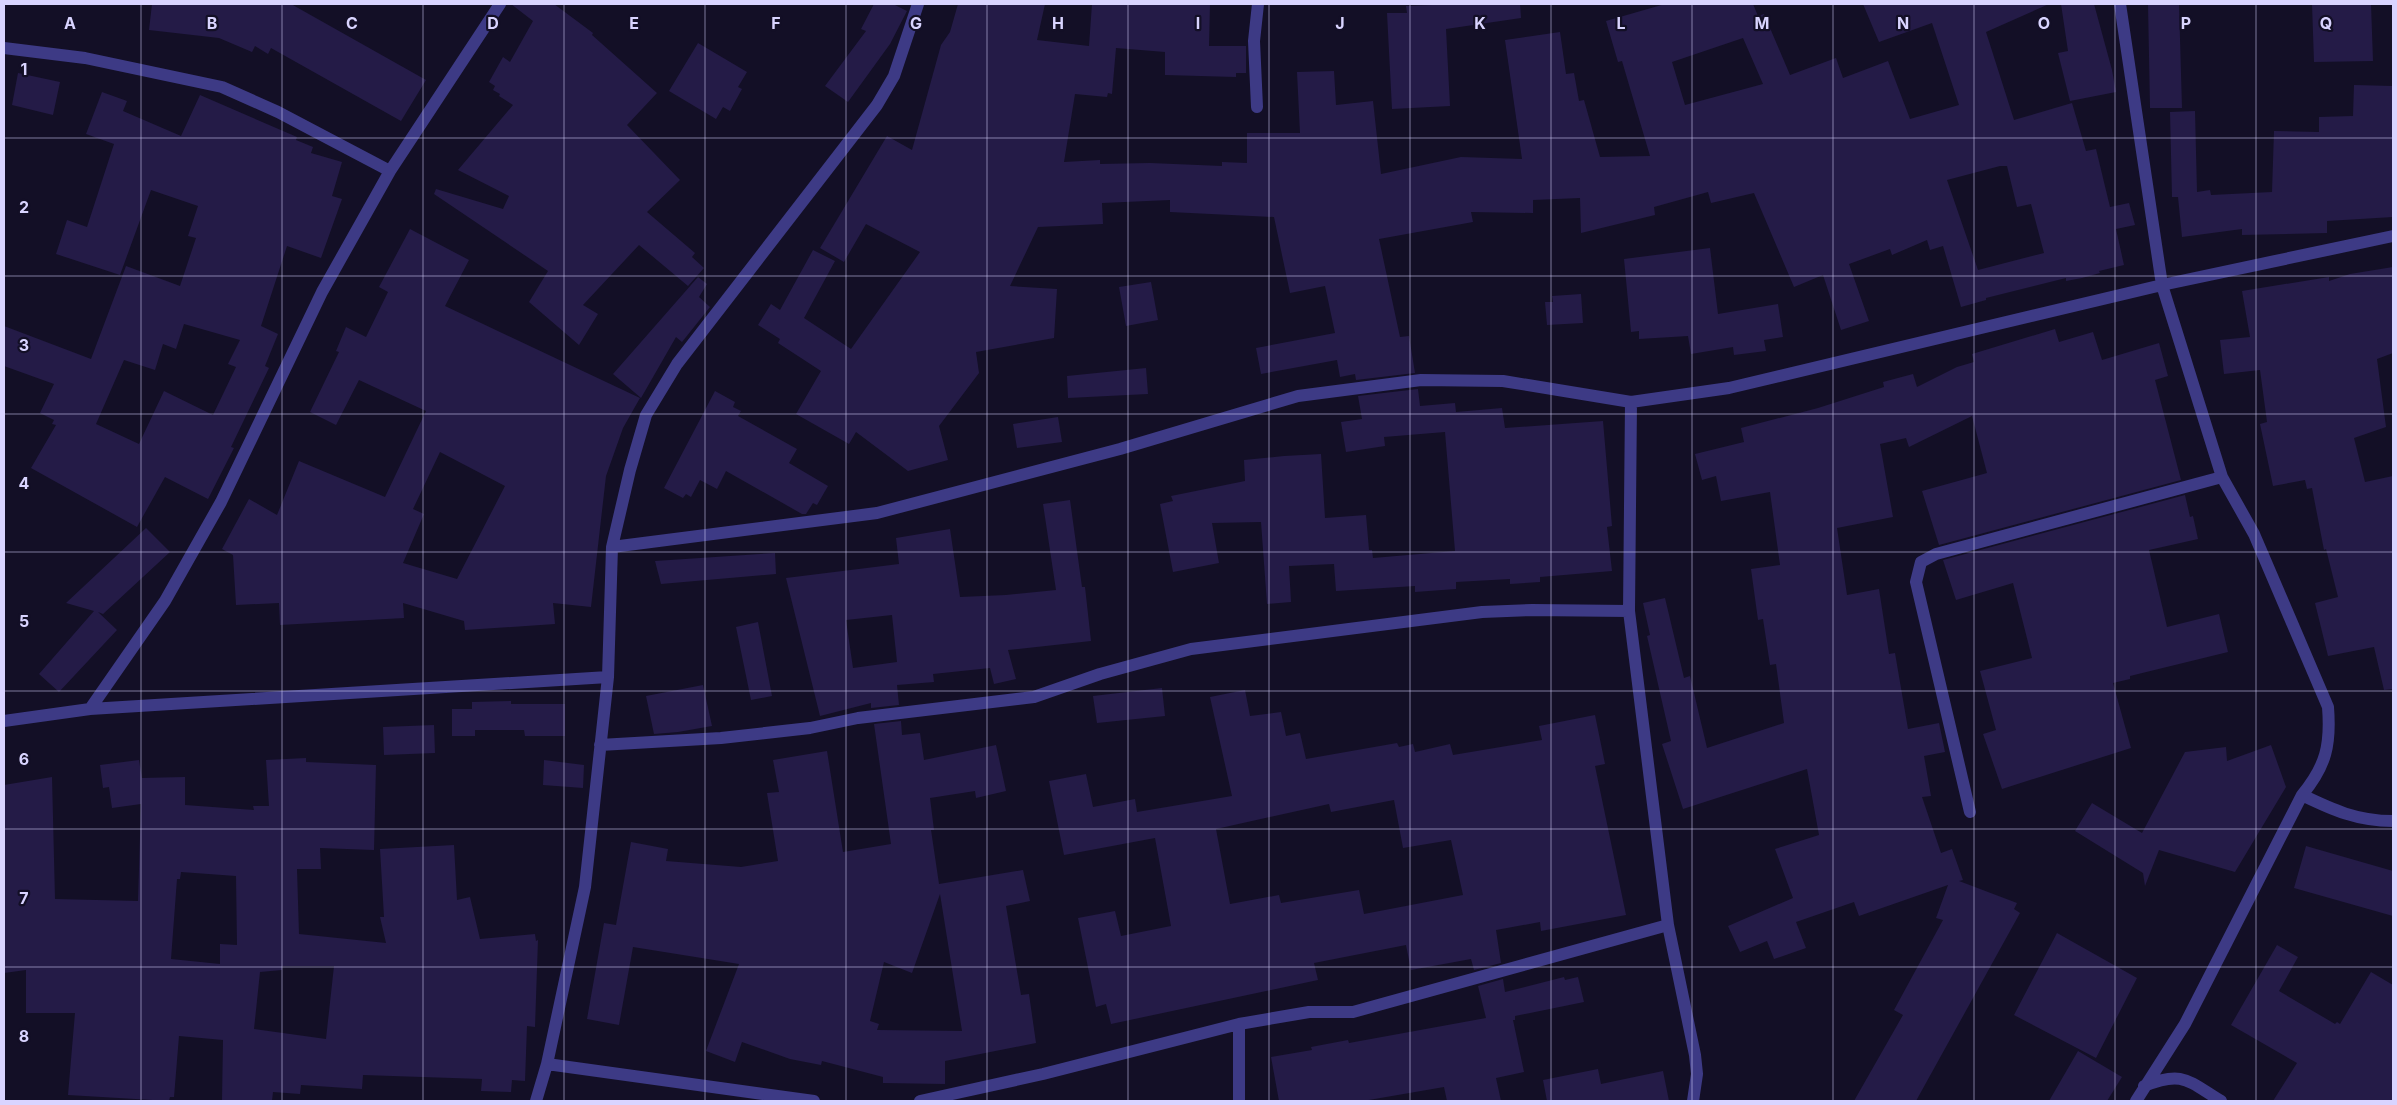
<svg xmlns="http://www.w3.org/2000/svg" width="2397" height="1105" font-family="Inter,sans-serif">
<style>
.building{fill:#241b47;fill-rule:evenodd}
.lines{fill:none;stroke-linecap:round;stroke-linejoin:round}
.service{stroke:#3d3a85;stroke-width:12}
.minor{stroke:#3d3a85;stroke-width:12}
.grid{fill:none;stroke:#d9d4ff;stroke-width:1;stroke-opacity:0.55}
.grid-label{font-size:16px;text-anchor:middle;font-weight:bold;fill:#d9d4ff;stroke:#130f26;stroke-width:4.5;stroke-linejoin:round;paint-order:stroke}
</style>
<rect width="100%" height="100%" fill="#130f26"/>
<!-- building -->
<path class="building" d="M 152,4 L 291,4 L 426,80 L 401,121 L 271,48 L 268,54 L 255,46 L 252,52 L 219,38 L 149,30 Z
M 511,4 L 554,4 L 593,33 L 592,35 L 657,93 L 627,125 L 680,180 L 647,212 L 695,253 L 692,257 L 704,268 L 688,286 L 639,245 L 583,305 L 598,314 L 579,345 L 529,302 L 548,271 L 434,194 L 436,189 L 503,209 L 509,196 L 458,170 L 513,105 L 499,96 L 500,94 L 493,90 L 495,86 L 489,82 L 503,57 L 510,62 L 533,21 Z
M 874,4 L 893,4 L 907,11 L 890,44 L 848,102 L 825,86 L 866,31 L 861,29 Z
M 958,4 L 1045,4 L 1037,40 L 1089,46 L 1092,4 L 1210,4 L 1209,46 L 1246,46 L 1246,73 L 1236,73 L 1236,77 L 1165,75 L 1165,52 L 1116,48 L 1112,94 L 1108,93 L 1107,97 L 1075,94 L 1064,162 L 1100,160 L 1100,164 L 1150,163 L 1222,166 L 1222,162 L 1247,163 L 1247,133 L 1300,133 L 1297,72 L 1334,71 L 1336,105 L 1373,101 L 1381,174 L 1461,157 L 1522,159 L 1505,40 L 1560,32 L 1566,74 L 1574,73 L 1579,101 L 1584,100 L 1600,157 L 1650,156 L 1622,61 L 1618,62 L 1606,21 L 1665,4 L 1753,4 L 1758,16 L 1764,14 L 1790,75 L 1836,58 L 1843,78 L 1888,61 L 1910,119 L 1959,105 L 1932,23 L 1879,42 L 1863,4 L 2049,4 L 1986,32 L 2014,120 L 2072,103 L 2086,151 L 2096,149 L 2110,207 L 2129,203 L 2135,225 L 2116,229 L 2124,265 L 2099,271 L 2100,273 L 2082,278 L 2066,281 L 2066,278 L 1986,298 L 1986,300 L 1961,307 L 1943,246 L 1930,250 L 1927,240 L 1892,255 L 1890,249 L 1849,264 L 1869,321 L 1841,330 L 1823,275 L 1794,287 L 1754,193 L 1711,203 L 1708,192 L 1654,207 L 1655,215 L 1581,233 L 1580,198 L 1533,200 L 1533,213 L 1471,212 L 1473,222 L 1379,239 L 1400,337 L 1409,336 L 1415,373 L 1356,380 L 1355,374 L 1340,377 L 1337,360 L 1261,374 L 1256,348 L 1335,333 L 1325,286 L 1290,293 L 1274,217 L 1170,212 L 1170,200 L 1102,203 L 1103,224 L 1038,227 L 1010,286 L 1057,289 L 1054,338 L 976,352 L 979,373 L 939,426 L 948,460 L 908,471 L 856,432 L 849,444 L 796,414 L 821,371 L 778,343 L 780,339 L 758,325 L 771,304 L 780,310 L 813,250 L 835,261 L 804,318 L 851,349 L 920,252 L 866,224 L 844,262 L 820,248 L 887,136 L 912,150 L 941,45 L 950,32 ZM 1743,38 L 1763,84 L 1685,105 L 1672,62 ZM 2000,166 L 2007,166 L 2017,207 L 2031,204 L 2044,253 L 1978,270 L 1947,180 Z
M 1457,4 L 1520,4 L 1521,18 L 1446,29 L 1450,106 L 1392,109 L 1387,13 L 1407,13 L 1406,6 Z
M 2061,4 L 2094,4 L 2112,70 L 2116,92 L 2070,101 L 2058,53 L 2068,51 Z
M 2148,4 L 2179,4 L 2182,108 L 2150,108 Z
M 2312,4 L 2371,4 L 2373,61 L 2314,62 Z
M 698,43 L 747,72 L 738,87 L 742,89 L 730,111 L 723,107 L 716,119 L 669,91 Z
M 18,73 L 60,82 L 53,115 L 12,105 Z
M 2354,85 L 2393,86 L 2393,217 L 2327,221 L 2327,233 L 2242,235 L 2242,229 L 2182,237 L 2178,197 L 2172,197 L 2170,112 L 2195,111 L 2197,192 L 2210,190 L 2211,195 L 2272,192 L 2274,131 L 2319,132 L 2319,117 L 2353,116 Z
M 102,92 L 127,101 L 123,111 L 181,136 L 200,95 L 297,137 L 296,140 L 313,147 L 311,153 L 342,162 L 332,196 L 342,199 L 321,258 L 287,246 L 261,326 L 278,334 L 265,366 L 269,368 L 231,447 L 234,448 L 208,499 L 165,477 L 137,527 L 31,468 L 56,425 L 52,424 L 54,420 L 40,413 L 54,384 L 4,366 L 4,326 L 91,359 L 126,266 L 180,286 L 196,238 L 188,236 L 198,206 L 151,190 L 120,275 L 56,254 L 67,220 L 87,227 L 114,144 L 86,134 ZM 184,324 L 240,340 L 228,364 L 236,367 L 213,415 L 164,391 L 139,444 L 96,424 L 124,360 L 155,370 L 163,344 L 176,349 Z
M 410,229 L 469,260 L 445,306 L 640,398 L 623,428 L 606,476 L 591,607 L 553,603 L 555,624 L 465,630 L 464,621 L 403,603 L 404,618 L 280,625 L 279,603 L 236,605 L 233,555 L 222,549 L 249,499 L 277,515 L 299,461 L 385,497 L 426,411 L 359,380 L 336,425 L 310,412 L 339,352 L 336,351 L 346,327 L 366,337 L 388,292 L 379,287 ZM 440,452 L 505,486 L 457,579 L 403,563 L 424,514 L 413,509 Z
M 1710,248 L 1718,314 L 1778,304 L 1783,337 L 1764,340 L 1766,351 L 1734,355 L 1733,347 L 1691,354 L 1688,336 L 1639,339 L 1639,331 L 1631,332 L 1624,259 Z
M 2393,267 L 2393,353 L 2377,359 L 2386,427 L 2354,438 L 2365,482 L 2393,476 L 2393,689 L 2384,690 L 2374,647 L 2328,656 L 2315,603 L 2338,597 L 2326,549 L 2324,550 L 2312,488 L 2307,489 L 2305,480 L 2273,486 L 2260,424 L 2267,422 L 2260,370 L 2224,374 L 2220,340 L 2250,337 L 2242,291 L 2329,277 L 2329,281 L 2350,274 Z
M 698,277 L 707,284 L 699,297 L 710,307 L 682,342 L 676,337 L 641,398 L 613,374 Z
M 1151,282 L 1158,320 L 1126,326 L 1119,287 Z
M 1581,294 L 1583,323 L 1547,325 L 1545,302 L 1553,302 L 1552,296 Z
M 2055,329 L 2059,342 L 2093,332 L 2102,360 L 2159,343 L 2168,376 L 2155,380 L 2181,480 L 1939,545 L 1922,491 L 1987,473 L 1972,416 L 1909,447 L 1906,438 L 1880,444 L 1893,517 L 1837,528 L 1847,595 L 1879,589 L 1889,654 L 1895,653 L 1908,729 L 1939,723 L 1945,752 L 1924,756 L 1931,796 L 1922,797 L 1941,853 L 1952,849 L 1963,880 L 1959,881 L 2017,903 L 2014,909 L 2020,913 L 1916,1101 L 1854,1101 L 1903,1015 L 1894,1010 L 1943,920 L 1936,918 L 1948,885 L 1859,916 L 1854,902 L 1796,922 L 1806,948 L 1774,959 L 1767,941 L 1740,952 L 1728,926 L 1793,898 L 1775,849 L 1819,835 L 1807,769 L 1683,809 L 1662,744 L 1671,741 L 1647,636 L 1650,635 L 1643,603 L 1665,598 L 1684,678 L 1690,676 L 1707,748 L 1784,723 L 1776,664 L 1770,665 L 1763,619 L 1758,620 L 1751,569 L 1780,565 L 1770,492 L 1721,501 L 1716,476 L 1702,480 L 1695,454 L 1744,442 L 1741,428 L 1818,408 L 1884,387 L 1883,382 L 1913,374 L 1917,387 L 1957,367 L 1974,362 L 1972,354 Z
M 1146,368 L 1148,394 L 1068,398 L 1067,376 Z
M 1418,389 L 1420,406 L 1455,403 L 1456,412 L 1502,408 L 1505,428 L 1603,421 L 1612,526 L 1607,527 L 1612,571 L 1540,577 L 1540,582 L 1510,584 L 1510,579 L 1456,582 L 1456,589 L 1415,592 L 1415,586 L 1336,591 L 1334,564 L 1289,566 L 1291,602 L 1267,604 L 1261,522 L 1212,523 L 1219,563 L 1173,572 L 1160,504 L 1173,501 L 1171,496 L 1245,481 L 1244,460 L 1284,456 L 1321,454 L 1325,518 L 1366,515 L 1369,550 L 1372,550 L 1373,558 L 1455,551 L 1445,432 L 1384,437 L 1385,446 L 1346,452 L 1341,422 L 1362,419 L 1358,396 Z
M 715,391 L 735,402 L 733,407 L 741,411 L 738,416 L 797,449 L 789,463 L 828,486 L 817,505 L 813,503 L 806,514 L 802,514 L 726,471 L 717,489 L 700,480 L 691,497 L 686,494 L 683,498 L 664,488 Z
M 1058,417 L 1062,442 L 1017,448 L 1013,424 Z
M 2185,495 L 2190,517 L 2193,516 L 2198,539 L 2149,550 L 2167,627 L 2219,614 L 2228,652 L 2130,676 L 2130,679 L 2113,683 L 2131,748 L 2002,789 L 1983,734 L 1996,730 L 1980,671 L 2032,658 L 2013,583 L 1956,600 L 1943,560 Z
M 1070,500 L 1082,587 L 1085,587 L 1091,641 L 1008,650 L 1016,679 L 994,684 L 990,668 L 933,674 L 934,682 L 897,685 L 899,705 L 871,708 L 871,703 L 820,716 L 786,578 L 899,564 L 896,538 L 950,529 L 960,597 L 1006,595 L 1056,590 L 1043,504 ZM 892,615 L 897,662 L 853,668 L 846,620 Z
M 146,528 L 170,552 L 103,614 L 98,612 L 117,630 L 59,692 L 39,674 L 94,611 L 66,603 Z
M 775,553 L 776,574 L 661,584 L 655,561 Z
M 758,622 L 772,696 L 751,700 L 736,627 Z
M 703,685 L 712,726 L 678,732 L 654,734 L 646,696 Z
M 1162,688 L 1165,716 L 1097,723 L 1093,696 Z
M 1245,690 L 1250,716 L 1281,712 L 1286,736 L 1300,733 L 1306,759 L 1397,743 L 1399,747 L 1413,744 L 1415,752 L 1450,744 L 1453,755 L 1542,740 L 1539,726 L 1595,715 L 1605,764 L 1595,766 L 1626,915 L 1541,931 L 1540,922 L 1496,930 L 1501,963 L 1474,970 L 1471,959 L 1411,970 L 1406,945 L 1314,963 L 1318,980 L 1111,1024 L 1106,1004 L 1096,1007 L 1078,918 L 1115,911 L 1121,936 L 1171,926 L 1155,838 L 1064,855 L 1049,781 L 1086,774 L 1093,807 L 1135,799 L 1137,812 L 1232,796 L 1210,697 ZM 1394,800 L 1403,848 L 1451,840 L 1463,895 L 1364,914 L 1359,890 L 1281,903 L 1279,895 L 1230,904 L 1216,829 L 1329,804 L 1331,812 Z
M 511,701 L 511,704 L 565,704 L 565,736 L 525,736 L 524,730 L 475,730 L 475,736 L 452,736 L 452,709 L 472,709 L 472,702 Z
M 901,721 L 902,735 L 920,733 L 924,760 L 996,745 L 1006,791 L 976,798 L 975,791 L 930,798 L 934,830 L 931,830 L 939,884 L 1023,870 L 1030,901 L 1006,906 L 1021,995 L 1029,994 L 1036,1043 L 945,1061 L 945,1084 L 883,1083 L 883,1077 L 822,1061 L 821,1065 L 790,1059 L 742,1042 L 735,1062 L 706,1051 L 739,964 L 633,947 L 619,1025 L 587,1019 L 604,923 L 616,925 L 631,842 L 668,849 L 666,861 L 741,867 L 778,861 L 767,793 L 779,792 L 773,760 L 827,751 L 843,852 L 891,844 L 874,724 ZM 940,894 L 962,1031 L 877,1030 L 879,1024 L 870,1021 L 884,962 L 912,973 Z
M 434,725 L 435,753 L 384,755 L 383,727 Z
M 2271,745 L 2286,787 L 2235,872 L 2159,850 L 2145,886 L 2143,873 L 2075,831 L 2092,803 L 2142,833 L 2185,752 L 2226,747 L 2227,761 Z
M 306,758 L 306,762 L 376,765 L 374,850 L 320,848 L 321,869 L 297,869 L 299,934 L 386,943 L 380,917 L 384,917 L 380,849 L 454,845 L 457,900 L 470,897 L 480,939 L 535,934 L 536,941 L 538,940 L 535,1027 L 527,1026 L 525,1081 L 512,1080 L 511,1092 L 481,1091 L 482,1079 L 363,1075 L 362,1089 L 301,1085 L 300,1094 L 273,1092 L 272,1101 L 222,1101 L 223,1040 L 179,1036 L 174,1097 L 170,1097 L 169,1101 L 68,1095 L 75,1013 L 26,1013 L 26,970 L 4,973 L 4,785 L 52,777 L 55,899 L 138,901 L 141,804 L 112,808 L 109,787 L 103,788 L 100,765 L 139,760 L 142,778 L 185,777 L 185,805 L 254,810 L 253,806 L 269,806 L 266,760 ZM 181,872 L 236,876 L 237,945 L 220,944 L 220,964 L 171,959 L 177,879 L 180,879 ZM 282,966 L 334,966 L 326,1039 L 254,1029 L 260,972 L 282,970 Z
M 544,760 L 584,765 L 583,788 L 543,785 Z
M 2306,846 L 2393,871 L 2393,916 L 2294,888 Z
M 2057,933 L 2137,978 L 2096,1058 L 2014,1015 Z
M 2277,945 L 2298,957 L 2279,991 L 2335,1024 L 2337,1022 L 2340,1024 L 2371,972 L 2393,985 L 2393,1101 L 2273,1101 L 2297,1063 L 2231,1025 Z
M 1564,977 L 1565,980 L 1578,977 L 1584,1002 L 1515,1016 L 1515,1020 L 1513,1020 L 1524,1072 L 1496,1078 L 1501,1101 L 1447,1101 L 1444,1087 L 1363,1101 L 1279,1101 L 1271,1057 L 1312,1050 L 1311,1047 L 1348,1040 L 1349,1043 L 1486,1018 L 1478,986 L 1503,979 L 1505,992 Z
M 2078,1051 L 2122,1077 L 2107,1101 L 2049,1101 Z
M 1598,1069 L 1601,1084 L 1663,1071 L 1669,1101 L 1547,1101 L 1543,1080 Z"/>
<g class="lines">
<!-- service -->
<path class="service" d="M 1257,107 L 1254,41 L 1258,4"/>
<!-- minor -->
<path class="minor" d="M 2120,4 L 2162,285 L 2222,477 L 2254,534 L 2328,707 C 2331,745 2326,766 2302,795 L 2185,1024 L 2136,1101
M 4,48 L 85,58 L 222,87 L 278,112 L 390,171
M 1631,402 L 1629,611 L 1668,925 L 1695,1055 L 1697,1074 L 1693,1101
M 612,547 L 877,513 L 1120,449 L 1298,396 L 1421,380 L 1503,381 L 1631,402 L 1729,388 L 2162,285 L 2393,236
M 90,709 L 165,601 L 221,502 L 322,292 L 390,171 L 500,4
M 4,721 L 90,709 L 608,677
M 600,745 L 721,738 L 810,728 L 858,718 L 1034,697 L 1100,674 L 1191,649 L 1482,612 L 1532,610 L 1629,611
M 2302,795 C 2333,810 2357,821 2393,821
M 1970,812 L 1916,582 L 1921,562 L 1936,554 L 2222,477
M 1239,1024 L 1239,1101
M 547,1064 L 814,1101
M 2144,1086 C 2183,1070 2188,1081 2221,1101
M 536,1101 L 547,1064 L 585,887 L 608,677 L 612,547 L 630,470 L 646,415 L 677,364 L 877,105 L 894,76 L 918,4
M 920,1101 L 1043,1074 L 1239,1024 L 1309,1012 L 1353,1012 L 1668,925"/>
</g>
<!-- grid -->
<path class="grid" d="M 141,4 L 141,1101M 282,4 L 282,1101M 423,4 L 423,1101M 564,4 L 564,1101M 705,4 L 705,1101M 846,4 L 846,1101M 987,4 L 987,1101M 1128,4 L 1128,1101M 1269,4 L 1269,1101M 1410,4 L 1410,1101M 1551,4 L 1551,1101M 1692,4 L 1692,1101M 1833,4 L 1833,1101M 1974,4 L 1974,1101M 2115,4 L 2115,1101M 2256,4 L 2256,1101M 4,138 L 2393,138M 4,276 L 2393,276M 4,414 L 2393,414M 4,552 L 2393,552M 4,691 L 2393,691M 4,829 L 2393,829M 4,967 L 2393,967"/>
<g class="grid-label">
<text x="70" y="29">A</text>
<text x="212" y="29">B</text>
<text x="352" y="29">C</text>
<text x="493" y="29">D</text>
<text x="634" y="29">E</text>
<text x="776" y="29">F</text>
<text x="916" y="29">G</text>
<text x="1058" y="29">H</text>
<text x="1198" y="29">I</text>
<text x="1340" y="29">J</text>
<text x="1480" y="29">K</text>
<text x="1621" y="29">L</text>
<text x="1762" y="29">M</text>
<text x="1903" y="29">N</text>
<text x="2044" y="29">O</text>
<text x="2186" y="29">P</text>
<text x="2326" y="29">Q</text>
<text x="24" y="75">1</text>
<text x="24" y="213">2</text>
<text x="24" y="351">3</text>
<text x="24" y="489">4</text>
<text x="24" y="627">5</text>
<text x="24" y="765">6</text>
<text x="24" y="904">7</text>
<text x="24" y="1042">8</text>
</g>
<!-- border -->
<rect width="2397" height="1105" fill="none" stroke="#d9d4ff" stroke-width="10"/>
</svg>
